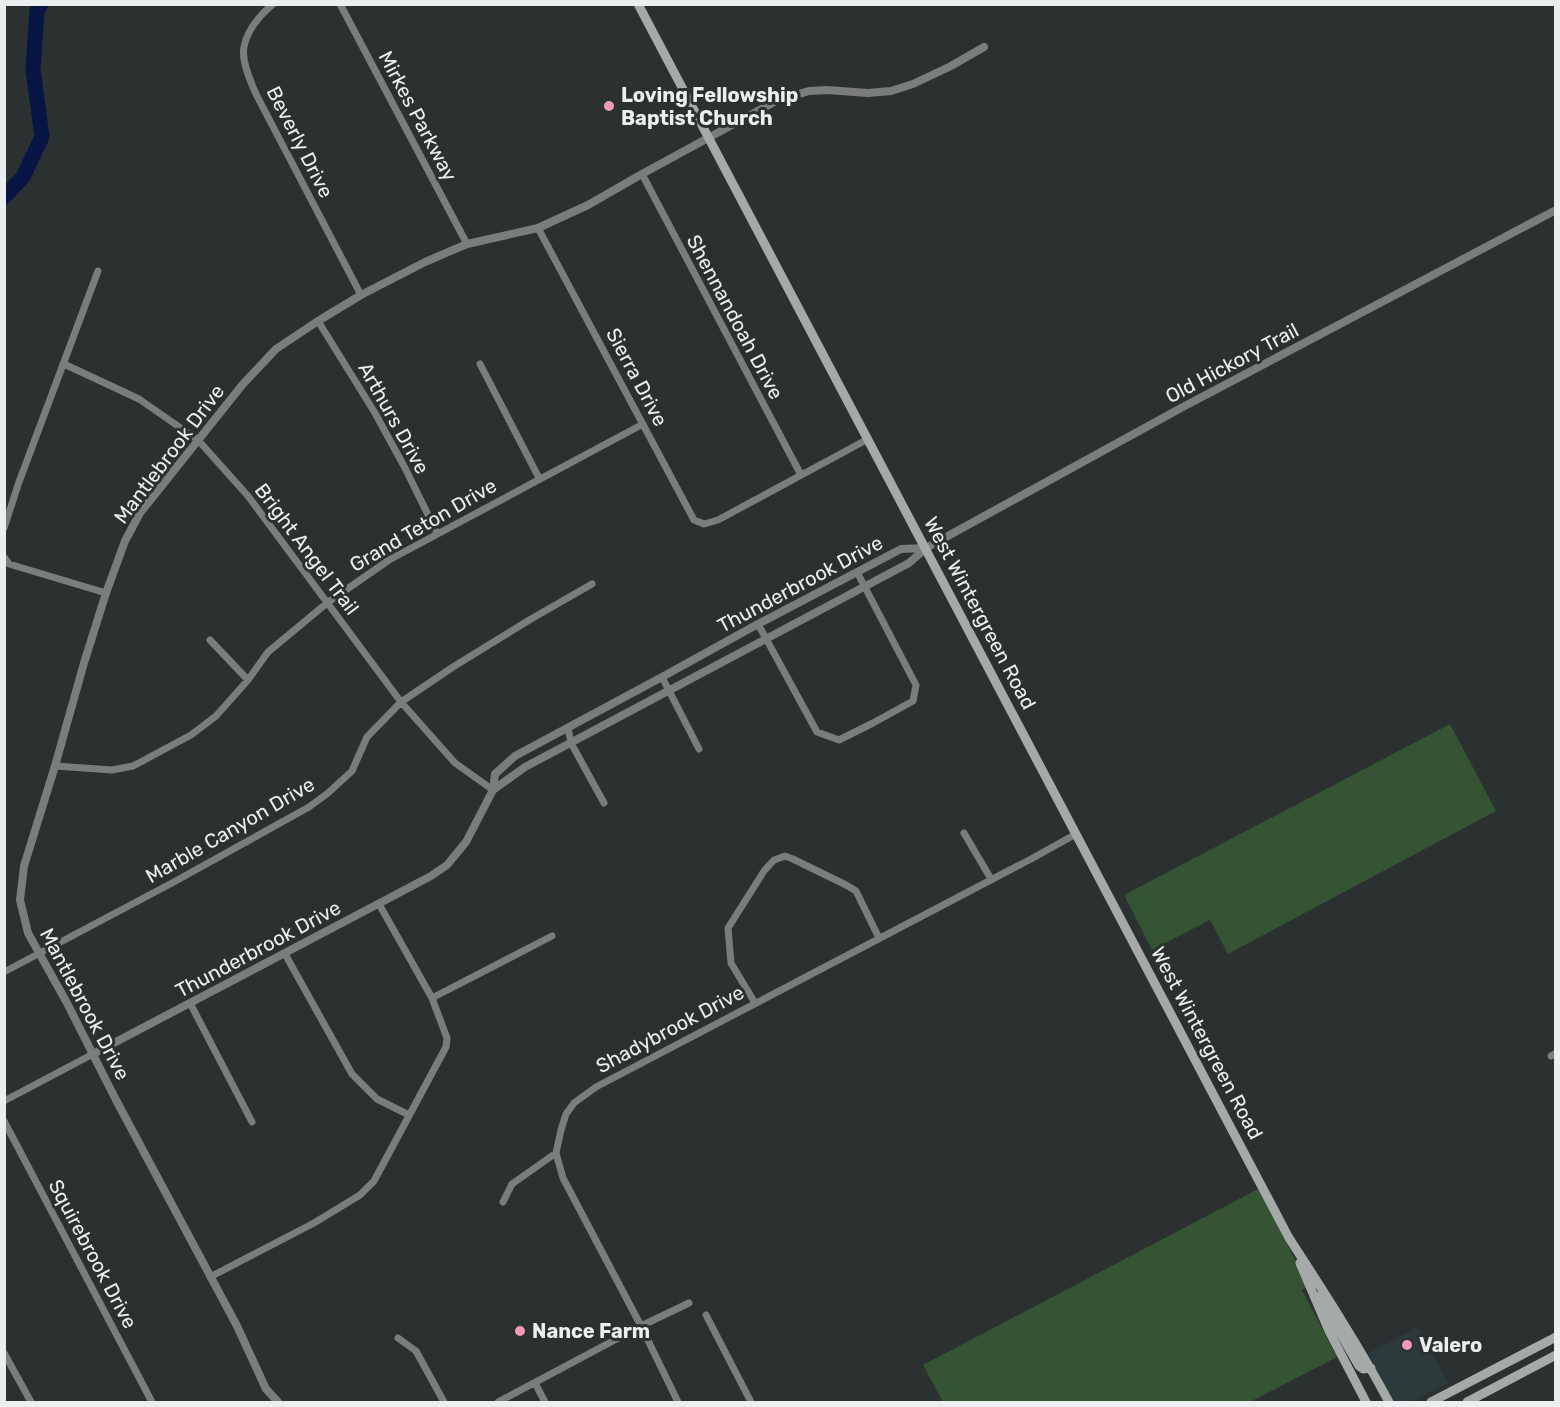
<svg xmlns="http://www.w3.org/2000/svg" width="1560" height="1407" font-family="Rubik,sans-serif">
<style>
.built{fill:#2d3a3b}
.green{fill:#345433}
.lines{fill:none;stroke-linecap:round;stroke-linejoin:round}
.river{stroke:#071545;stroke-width:15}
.minor{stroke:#7a7d7c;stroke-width:7}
.tertiary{stroke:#7a7d7c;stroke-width:8}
.secondary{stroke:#a5a9a8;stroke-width:9}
.poi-dot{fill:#f09ab7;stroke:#2b3030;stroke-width:2}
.labels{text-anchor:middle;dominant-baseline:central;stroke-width:6;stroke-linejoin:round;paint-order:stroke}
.poi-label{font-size:20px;font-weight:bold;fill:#eceff0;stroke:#2b3030;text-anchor:start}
.street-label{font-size:20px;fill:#eceff0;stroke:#2b3030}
</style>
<rect width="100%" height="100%" fill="#2b3030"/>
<!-- built -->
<path class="built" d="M 1418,1327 L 1448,1383 L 1411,1402 L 1394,1402 L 1368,1353 Z"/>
<!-- green -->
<path class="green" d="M 1450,724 L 1496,811 L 1228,954 L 1210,920 L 1152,950 L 1124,895 Z
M 1258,1189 L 1309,1286 L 1302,1290 L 1337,1357 L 1250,1402 L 943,1402 L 923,1365 Z"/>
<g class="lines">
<!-- river -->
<path class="river" d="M 4,197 L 23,177 L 42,137 L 33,69 L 37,11 L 41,4"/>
<!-- minor -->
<path class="minor" d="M 273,4 C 260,15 247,30 244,47 C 241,61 251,83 257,96 L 361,295
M 340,4 L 467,244
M 642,174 L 801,475
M 538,228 L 694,520 L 704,524 L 718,520 L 868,439
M 318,321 L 375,413 L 405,468 L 437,533
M 64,364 L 139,399 L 198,440 L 248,496 L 401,702 L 455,763 L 493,790
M 480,364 L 539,478
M 4,528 L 19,482 L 98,271
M 4,557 L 9,564 L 106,593
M 758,624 L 817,732 L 839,740 L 873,723 L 913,701 L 916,685 L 857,572
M 210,640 L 248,680
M 662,677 L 699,749
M 568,728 L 571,743 L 604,803
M 55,766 L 112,770 L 133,766 L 191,735 L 216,716 L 248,680 L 268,652 L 327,603 L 389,560 L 643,424
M 964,833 L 991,879
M 285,954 L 352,1074 L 377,1099 L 409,1115
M 4,972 L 172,883 L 309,807 L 328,793 L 352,771 L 367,737 L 401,702 L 453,667 L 531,619 L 592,584
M 432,998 L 552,936
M 190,1003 L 252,1122
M 755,1003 L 731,963 L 728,928 L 764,871 L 774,860 L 785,856 L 793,859 L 846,885 L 856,891 L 879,938
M 1551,1056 L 1556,1053
M 4,1101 L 93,1054
M 4,1121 L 152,1402
M 503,1202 L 512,1184 L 556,1153
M 210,1277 L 314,1223 L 360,1195 L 374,1181 L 446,1047 L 447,1038 L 432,998 L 379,904
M 706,1315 L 751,1402
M 398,1338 L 416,1351 L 444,1402
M 4,1353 L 31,1402
M 535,1383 L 545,1402
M 498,1402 L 641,1326 L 689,1303
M 678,1402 L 641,1326 L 563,1178 L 556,1153 L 561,1130 L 566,1114 L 574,1103 L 596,1087 L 1031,859 L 1076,834"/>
<!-- tertiary -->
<path class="tertiary" d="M 493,790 L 525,767 L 909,563 L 926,548 L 1181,408 L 1556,210
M 93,1054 L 431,876 L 447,865 L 466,842 L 493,790 L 495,774 L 515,756 L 662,677 L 758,624 L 901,549 L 926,548
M 278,1402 L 266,1389 L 237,1326 L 116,1100 L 67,1003 L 28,933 L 20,900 L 24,866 L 55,766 L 84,663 L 106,593 L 125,541 L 140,513 L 243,384 L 276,349 L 318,321 L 361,295 L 425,262 L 467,244 L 538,228 L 588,205 L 642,174 L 776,101 L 809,91 L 827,90 L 868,93 L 891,91 L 913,84 L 951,66 L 984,47"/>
<!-- secondary -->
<path class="secondary" d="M 638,4 L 1289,1238 C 1324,1292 1359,1346 1389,1402
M 1300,1263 L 1329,1331 L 1366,1402
M 1319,1296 L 1359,1366 L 1363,1369 L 1371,1368
M 1431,1402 L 1556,1337
M 1467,1402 L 1556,1355"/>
</g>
<!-- markers -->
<g class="poi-dot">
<circle cx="609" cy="106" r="6"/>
<circle cx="520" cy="1331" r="6"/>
<circle cx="1407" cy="1345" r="6"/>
</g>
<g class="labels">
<!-- poi labels -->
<g class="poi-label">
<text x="621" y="95">Loving Fellowship<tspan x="621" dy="23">Baptist Church</tspan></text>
<text x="532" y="1331">Nance Farm</text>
<text x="1419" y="1345">Valero</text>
</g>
<!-- street labels -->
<g class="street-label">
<text transform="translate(418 116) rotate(62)">Mirkes Parkway</text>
<text transform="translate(300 142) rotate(63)">Beverly Drive</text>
<text transform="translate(735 317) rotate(62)">Shennandoah Drive</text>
<text transform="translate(1232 363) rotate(-28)">Old Hickory Trail</text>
<text transform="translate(637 377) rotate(62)">Sierra Drive</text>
<text transform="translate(394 418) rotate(61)">Arthurs Drive</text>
<text transform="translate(169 454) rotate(-53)">Mantlebrook Drive</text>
<text transform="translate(423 525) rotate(-30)">Grand Teton Drive</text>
<text transform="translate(307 549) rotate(53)">Bright Angel Trail</text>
<text transform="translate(800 584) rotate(-28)">Thunderbrook Drive</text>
<text transform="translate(980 613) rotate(62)">West Wintergreen Road</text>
<text transform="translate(230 830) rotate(-30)">Marble Canyon Drive</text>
<text transform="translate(258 949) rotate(-28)">Thunderbrook Drive</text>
<text transform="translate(85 1004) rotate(62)">Mantlebrook Drive</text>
<text transform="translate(670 1029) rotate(-28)">Shadybrook Drive</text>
<text transform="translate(1207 1043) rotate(62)">West Wintergreen Road</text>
<text transform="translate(93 1254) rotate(62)">Squirebrook Drive</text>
</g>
</g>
<!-- border -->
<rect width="1560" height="1407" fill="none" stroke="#eceff0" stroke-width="12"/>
</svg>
